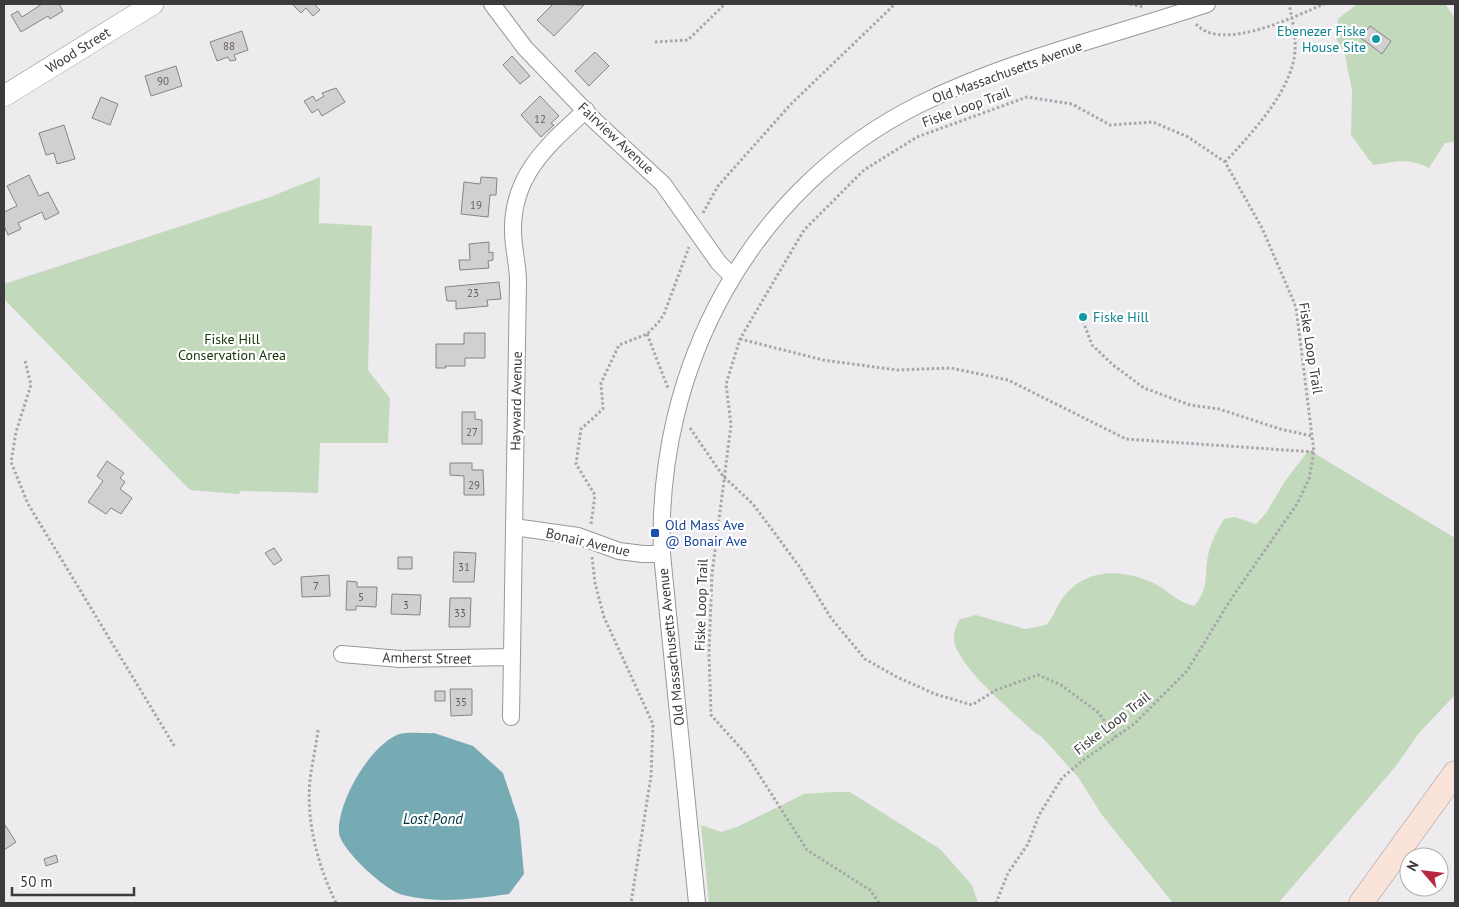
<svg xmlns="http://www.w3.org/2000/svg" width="1459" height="907" font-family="'PT Sans',sans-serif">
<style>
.green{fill:#c2dabb}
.water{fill:#76abb3}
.building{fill:#d2cfd3;stroke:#868487}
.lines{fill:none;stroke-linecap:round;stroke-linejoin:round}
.minor-casing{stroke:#9a979a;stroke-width:18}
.tertiary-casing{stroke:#9a979a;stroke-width:22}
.secondary-casing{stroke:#9a979a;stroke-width:25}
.path{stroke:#a9a6aa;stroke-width:3;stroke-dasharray:2.5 2.5;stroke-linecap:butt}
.minor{stroke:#fff;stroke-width:16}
.tertiary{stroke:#fff;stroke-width:21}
.secondary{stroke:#fae3d8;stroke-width:24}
.culture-dot{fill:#0f9aa8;stroke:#fff;stroke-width:2}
.transit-dot{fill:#1a4fb4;stroke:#fff;stroke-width:2}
.labels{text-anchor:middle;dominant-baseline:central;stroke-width:4.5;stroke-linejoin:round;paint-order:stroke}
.number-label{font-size:11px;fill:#625f62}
.culture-label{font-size:14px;fill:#0d838f;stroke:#fff;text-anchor:end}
.street-label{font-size:14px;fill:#3c3a3c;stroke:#fff}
.park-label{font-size:14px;fill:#133704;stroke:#fff}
.transit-label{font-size:14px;fill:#164399;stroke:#fff;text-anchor:start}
.water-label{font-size:15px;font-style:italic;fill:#00343b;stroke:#fff}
</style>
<rect width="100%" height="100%" fill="#eeebef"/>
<!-- green -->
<path class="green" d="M 1357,4 L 1445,4 L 1455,18 L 1455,142 L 1445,143 L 1429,168 C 1407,157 1397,162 1373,165 L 1351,135 L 1352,91 L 1345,55 L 1335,36 L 1338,19 Z
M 320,177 L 319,223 L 372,226 L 368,370 L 390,398 L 388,443 L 320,443 L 318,493 L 240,491 L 239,494 L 190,490 L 4,299 L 4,284 L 270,197 Z
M 1309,450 L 1455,538 L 1455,695 L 1419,733 L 1396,766 L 1280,901 L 1277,903 L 1173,903 L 1102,815 L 1078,777 L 1041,736 L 1035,733 C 1013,712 965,673 955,645 C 952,635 955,628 960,619 L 976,615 L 1025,629 L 1046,625 C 1053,618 1055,610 1060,602 C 1081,568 1121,567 1155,584 C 1171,592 1173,600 1194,606 C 1211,587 1203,574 1209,551 C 1212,540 1218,529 1224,519 L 1235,517 L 1256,524 L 1266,513 L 1285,481 Z
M 831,792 L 850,792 L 940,849 L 972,885 L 978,903 L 709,903 L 701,825 L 721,832 L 737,827 L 804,794 Z"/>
<!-- water -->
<path class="water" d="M 434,733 L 473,746 L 503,773 L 519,821 L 524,874 L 509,894 C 473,899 438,904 403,895 C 386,891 341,850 339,833 C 337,803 369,747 397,735 C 406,731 424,734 434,733 Z"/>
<!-- building -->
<path class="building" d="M 42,4 L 59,4 L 63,11 L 50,19 L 48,16 L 21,32 L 11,15 L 18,11 L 22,17 Z
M 292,4 L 314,4 L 320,10 L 313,16 L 306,8 L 301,13 Z
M 553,4 L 584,5 L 554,36 L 537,20 Z
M 1370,26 L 1391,41 L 1382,54 L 1361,38 Z
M 242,31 L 248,50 L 234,55 L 236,60 L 230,61 L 228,57 L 217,61 L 210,42 Z
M 595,52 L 609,66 L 589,86 L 575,71 Z
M 512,56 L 530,76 L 520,84 L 503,65 Z
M 176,66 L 182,86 L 151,96 L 145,76 Z
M 336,88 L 345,102 L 322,116 L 318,109 L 312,113 L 304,101 L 313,96 L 316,101 L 324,96 L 322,93 Z
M 540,96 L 559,116 L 551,123 L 554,125 L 541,137 L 521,115 Z
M 101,97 L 118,104 L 110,125 L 92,118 Z
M 64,125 L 75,159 L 57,164 L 54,153 L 46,155 L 39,133 Z
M 29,175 L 39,196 L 48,192 L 59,213 L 45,220 L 42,212 L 18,223 L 21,229 L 8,235 L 4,226 L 4,212 L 17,206 L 7,186 Z
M 481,177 L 497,178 L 496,195 L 490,195 L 488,217 L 461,214 L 464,182 L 480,184 Z
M 489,242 L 489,253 L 493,252 L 493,260 L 488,261 L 489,268 L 460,270 L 459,260 L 470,260 L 469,244 Z
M 499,282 L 501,299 L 487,300 L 488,306 L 456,309 L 456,301 L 447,301 L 445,287 Z
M 464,333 L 485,333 L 485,358 L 465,358 L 465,366 L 445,366 L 446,368 L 436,368 L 436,344 L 464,344 Z
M 462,412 L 475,412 L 475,419 L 482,420 L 482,444 L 462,444 Z
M 107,461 L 124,473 L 120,478 L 125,482 L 120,489 L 132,498 L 121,514 L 111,508 L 106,514 L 88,502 L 103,481 L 97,476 Z
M 450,463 L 472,463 L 472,470 L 483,470 L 484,495 L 464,495 L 464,476 L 450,475 Z
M 274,548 L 282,560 L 274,565 L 265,553 Z
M 454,552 L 476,553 L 474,582 L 453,582 Z
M 398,557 L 412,557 L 412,569 L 398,569 Z
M 329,575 L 330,596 L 302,597 L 301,577 Z
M 347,581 L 357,582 L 357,587 L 377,587 L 376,607 L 356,606 L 356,610 L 346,610 Z
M 392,594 L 421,595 L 420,615 L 391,614 Z
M 450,598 L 471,598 L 470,627 L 449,627 Z
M 450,689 L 472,689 L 472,715 L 451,716 Z
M 435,691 L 445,691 L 445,701 L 435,701 Z
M 5,825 L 16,842 L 4,850 L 4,826 Z
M 56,855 L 58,862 L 46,866 L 44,859 Z"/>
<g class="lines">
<defs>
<path id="minor" d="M 492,4 L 525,48 L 595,121 L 663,184 L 719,263 L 733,277
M 514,527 L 578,536 L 619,551 L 643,554 L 662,554
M 342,654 L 400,659 L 512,657
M 511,717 L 518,281 C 518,264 513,248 513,231 C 512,175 548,145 586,110
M 697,903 L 662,554 C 655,367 751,188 920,104 C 1011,59 1112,36 1207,4"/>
<path id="tertiary" d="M 4,96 L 153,4"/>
<path id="secondary" d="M 1361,903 L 1455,773"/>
</defs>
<!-- minor casing -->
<use href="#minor" class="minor-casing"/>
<!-- tertiary casing -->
<use href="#tertiary" class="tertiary-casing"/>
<!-- secondary casing -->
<use href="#secondary" class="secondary-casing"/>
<!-- path -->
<path class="path" d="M 1130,4 L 1144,7
M 1196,24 C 1221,53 1296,16 1324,4
M 655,42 L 688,40 L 725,4
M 1225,162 C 1251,134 1293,90 1295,50 C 1296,35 1292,18 1289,4
M 703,213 L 718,186 L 791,104 L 895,4
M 1083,321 L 1092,345 L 1113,365 L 1144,388 L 1190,405 L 1219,409 L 1280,429 L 1312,436
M 647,334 L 668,388
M 740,339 L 823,360 L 897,370 L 951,368 L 1008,380 L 1126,439 L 1314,452
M 25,361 L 31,385 L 16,432 L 11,462 L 28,504 L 175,747
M 690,428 L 723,476 L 753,504 L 799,566 L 831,618 L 865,659 L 897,677 L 935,694 L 972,705 L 996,690 L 1038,675 L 1061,685 L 1099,713 L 1115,737
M 591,524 L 595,495 L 576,464 L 581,429 L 603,409 L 601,383 L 619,345 L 647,334 L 658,323 L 664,314 L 689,247
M 592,557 L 595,583 L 604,617 L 653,724 L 651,776 L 631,903
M 318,730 C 316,747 312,763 310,780 C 306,822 318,866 336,903
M 879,903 L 870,890 L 807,850 L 746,754 L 711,715 L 709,653 L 712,574 L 731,425 L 726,384 L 740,339 L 804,230 L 864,170 L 917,137 L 1027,97 L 1072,104 L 1110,125 L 1153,122 L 1188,137 L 1225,162 L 1262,228 L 1296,307 L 1314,452 L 1309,479 L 1297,504 L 1231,599 L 1187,671 L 1134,724 L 1082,761 L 1062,778 L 1039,815 L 1028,844 L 1008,873 L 996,903"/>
<!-- minor -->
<use href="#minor" class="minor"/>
<!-- tertiary -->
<use href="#tertiary" class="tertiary"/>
<!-- secondary -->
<use href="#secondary" class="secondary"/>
</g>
<!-- markers -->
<g class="culture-dot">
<circle cx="1376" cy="39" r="5"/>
<circle cx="1083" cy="317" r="5"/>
</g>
<rect class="transit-dot" x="650" y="528" width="10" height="10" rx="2.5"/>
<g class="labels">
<!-- number labels -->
<g class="number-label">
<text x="229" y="46">88</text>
<text x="163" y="81">90</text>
<text x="540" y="119">12</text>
<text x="476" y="205">19</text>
<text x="473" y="293">23</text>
<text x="472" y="432">27</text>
<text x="474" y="485">29</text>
<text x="464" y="567">31</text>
<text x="316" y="586">7</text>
<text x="361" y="597">5</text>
<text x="406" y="605">3</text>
<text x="460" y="613">33</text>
<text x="461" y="702">35</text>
</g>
<!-- culture labels -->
<g class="culture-label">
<text x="1366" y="31">Ebenezer Fiske<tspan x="1366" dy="16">House Site</tspan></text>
<text x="1093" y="317" text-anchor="start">Fiske Hill</text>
</g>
<!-- street labels -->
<g class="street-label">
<text transform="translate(78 50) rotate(-32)">Wood Street</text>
<text transform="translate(1007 72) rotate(-20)">Old Massachusetts Avenue</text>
<text transform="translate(966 107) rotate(-20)">Fiske Loop Trail</text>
<text transform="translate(616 138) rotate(43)">Fairview Avenue</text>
<text transform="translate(1311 348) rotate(81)">Fiske Loop Trail</text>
<text transform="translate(516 401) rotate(-89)">Hayward Avenue</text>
<text transform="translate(588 542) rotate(13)">Bonair Avenue</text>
<text transform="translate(701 605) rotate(-88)">Fiske Loop Trail</text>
<text transform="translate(671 647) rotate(-96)">Old Massachusetts Avenue</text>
<text transform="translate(427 658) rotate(1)">Amherst Street</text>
<text transform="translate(1112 723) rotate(-38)">Fiske Loop Trail</text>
</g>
<!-- park labels -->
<g class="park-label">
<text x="232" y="339">Fiske Hill<tspan x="232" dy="16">Conservation Area</tspan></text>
</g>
<!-- transit labels -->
<g class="transit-label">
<text x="665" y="525">Old Mass Ave<tspan x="665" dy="16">@ Bonair Ave</tspan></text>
</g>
<!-- water labels -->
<g class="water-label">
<text x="433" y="818">Lost Pond</text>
</g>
</g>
<!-- border -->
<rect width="1459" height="907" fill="none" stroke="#3c3a3c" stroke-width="10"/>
<!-- north arrow -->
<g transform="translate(1424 872) rotate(298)"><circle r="24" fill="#ffffff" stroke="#b1b0b1"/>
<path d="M0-4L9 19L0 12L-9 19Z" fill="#b82640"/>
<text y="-8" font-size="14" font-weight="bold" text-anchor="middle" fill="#3c3a3c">N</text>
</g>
<!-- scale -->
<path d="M12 887v8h122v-8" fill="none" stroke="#3c3a3c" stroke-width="2.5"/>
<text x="20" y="887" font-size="15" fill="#3c3a3c" stroke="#ffffff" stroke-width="4" paint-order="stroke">50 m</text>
</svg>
